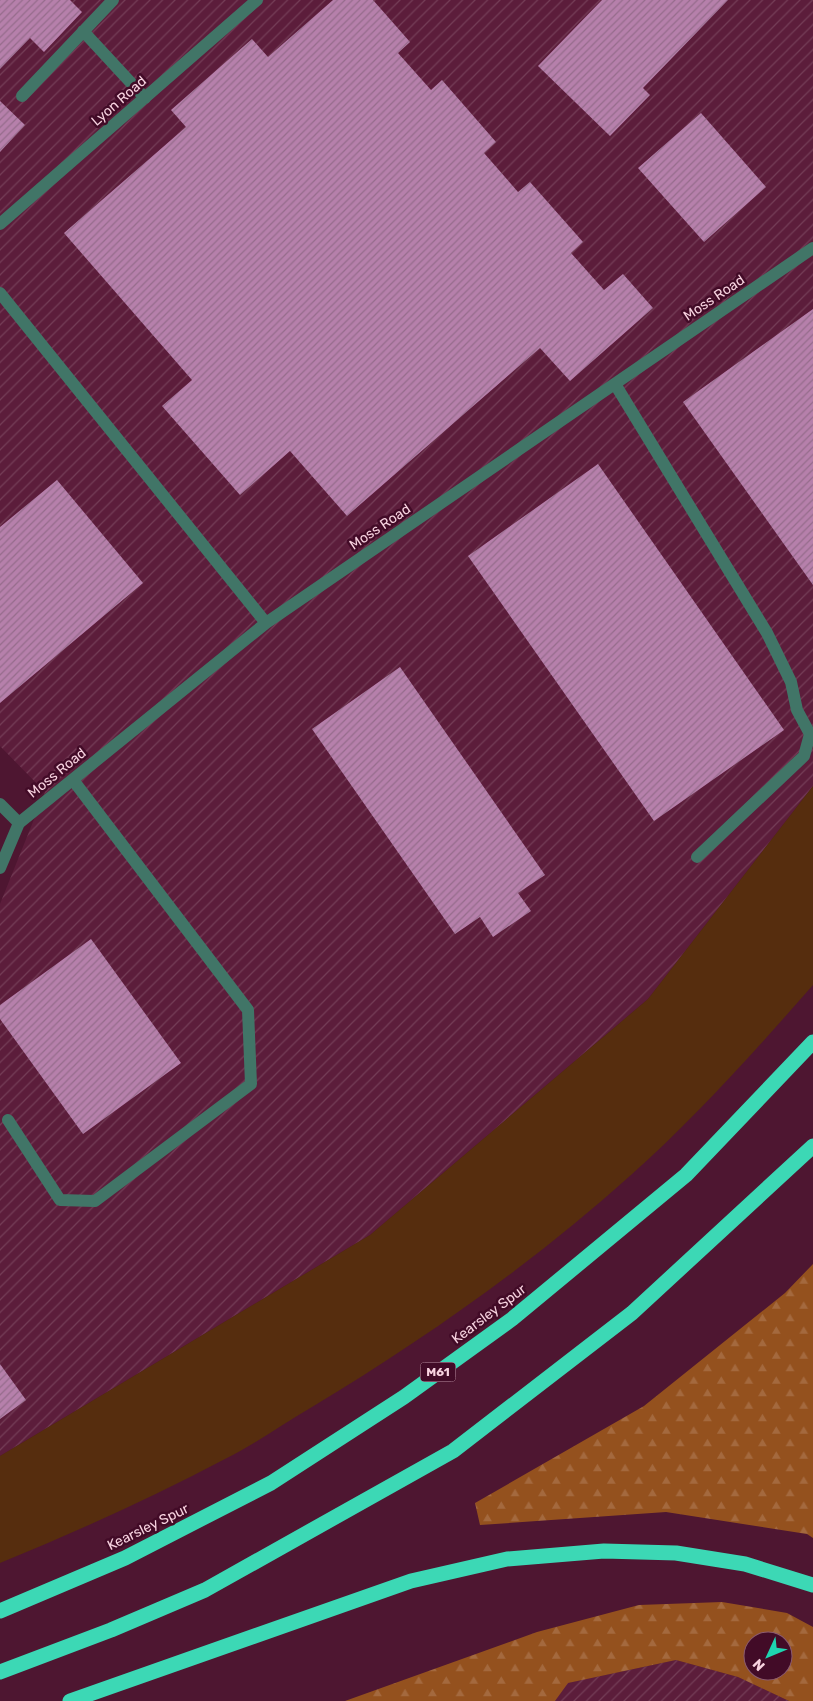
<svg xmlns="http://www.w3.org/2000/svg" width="813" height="1701" font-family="Rubik,sans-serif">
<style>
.industrial{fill:url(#industrial-furrows)}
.green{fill:#562d0e}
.forest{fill:url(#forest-firs);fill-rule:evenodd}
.building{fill:url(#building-hatch)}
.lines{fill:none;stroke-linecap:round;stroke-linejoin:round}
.minor{stroke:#417567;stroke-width:12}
.highway{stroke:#3cd8b5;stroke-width:15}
.labels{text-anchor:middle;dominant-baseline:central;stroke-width:5;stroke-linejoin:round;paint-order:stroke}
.shield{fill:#420b27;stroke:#c197a8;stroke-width:1}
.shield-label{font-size:12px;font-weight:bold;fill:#f8d3e0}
.street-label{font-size:14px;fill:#f8d3e0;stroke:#420b27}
</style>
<defs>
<pattern id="industrial-furrows" width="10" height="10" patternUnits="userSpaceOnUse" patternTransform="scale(1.25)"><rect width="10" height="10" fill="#5c1d3b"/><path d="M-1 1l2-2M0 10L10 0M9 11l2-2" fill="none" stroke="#743d57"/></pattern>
<pattern id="forest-firs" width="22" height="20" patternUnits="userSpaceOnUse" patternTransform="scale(1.25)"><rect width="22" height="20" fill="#94511e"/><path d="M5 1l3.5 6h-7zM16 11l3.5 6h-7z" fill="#a4693e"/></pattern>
<pattern id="building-hatch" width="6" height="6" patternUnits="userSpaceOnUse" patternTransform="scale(1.25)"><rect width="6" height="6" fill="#b680ab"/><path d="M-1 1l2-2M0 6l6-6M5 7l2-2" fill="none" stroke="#966c8c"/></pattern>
</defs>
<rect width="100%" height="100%" fill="#4e1631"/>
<!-- industrial -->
<path class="industrial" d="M 0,0 L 813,0 L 813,786 L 648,999 L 370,1235 L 0,1456 L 0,904 L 45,792 L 0,746 Z
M 676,1660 L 738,1677 L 789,1701 L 555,1701 L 567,1683 Z"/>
<!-- green -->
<path class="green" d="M 813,786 L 813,985 C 755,1051 697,1116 631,1175 C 533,1263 425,1339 312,1407 C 283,1424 255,1444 225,1459 C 153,1497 76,1532 0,1563 L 0,1456 L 370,1235 L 648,999 Z"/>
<!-- forest -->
<path class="forest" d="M 813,1264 L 813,1538 L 807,1534 L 666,1512 L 480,1525 L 475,1503 L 644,1406 L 785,1293 Z
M 722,1602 L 787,1613 L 813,1627 L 813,1701 L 789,1701 L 738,1677 L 676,1660 L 568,1683 L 555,1701 L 345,1701 L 537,1632 L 639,1605 ZM 753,1641 L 783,1641 L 783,1671 L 753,1671 Z"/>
<!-- building -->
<path class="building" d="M 0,0 L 70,0 L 82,12 L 44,52 L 30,38 L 0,69 Z
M 333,0 L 373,0 L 410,42 L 398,53 L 431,90 L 442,80 L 496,142 L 484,153 L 518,192 L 530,182 L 583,242 L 571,253 L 604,290 L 623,274 L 653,308 L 570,381 L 540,348 L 347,516 L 290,451 L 240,495 L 162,406 L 192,380 L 64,233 L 186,127 L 171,110 L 252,39 L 268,57 Z
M 602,0 L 728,0 L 643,88 L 650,95 L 610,136 L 538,66 Z
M 0,101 L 25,125 L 0,152 Z
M 701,113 L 766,187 L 704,242 L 638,168 Z
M 813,309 L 813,585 L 683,402 Z
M 598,464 L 784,730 L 654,821 L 468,556 Z
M 57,480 L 143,583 L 0,703 L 0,527 Z
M 400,667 L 545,875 L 518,893 L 531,911 L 493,937 L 480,917 L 455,934 L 312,729 Z
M 91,939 L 181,1063 L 83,1134 L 0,1019 L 0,1005 Z
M 0,1364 L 26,1400 L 0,1419 Z"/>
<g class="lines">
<!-- minor -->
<path class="minor" d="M 83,31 L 145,98
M 22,96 L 113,0
M 0,224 L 257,0
M 0,293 L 266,623
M 615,384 L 767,633 L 791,682 L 797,710 L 810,734 L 804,756 L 697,857
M 0,804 L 19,823
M 0,868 L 19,823 L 266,623 L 813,248
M 8,1120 L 60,1200 L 95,1201 L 251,1084 L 248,1010 L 73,780"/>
<!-- highway -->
<path class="highway" d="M 0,1611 L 125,1558 L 271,1483 L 404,1397 L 512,1319 L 686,1175 L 813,1042
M 0,1672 L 111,1630 L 205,1590 L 453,1451 L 632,1313 L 813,1146
M 70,1701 L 411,1581 L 507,1559 L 604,1551 L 676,1553 L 745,1564 L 813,1585"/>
</g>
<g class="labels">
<!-- shield labels -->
<rect class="shield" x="420.5" y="1362.5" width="35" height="19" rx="4"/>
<g class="shield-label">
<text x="438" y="1372">M61</text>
</g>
<!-- street labels -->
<g class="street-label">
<text transform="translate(119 101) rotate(-41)">Lyon Road</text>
<text transform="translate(714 298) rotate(-34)">Moss Road</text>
<text transform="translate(380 527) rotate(-34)">Moss Road</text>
<text transform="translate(57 773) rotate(-39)">Moss Road</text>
<text transform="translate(489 1314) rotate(-37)">Kearsley Spur</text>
<text transform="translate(148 1527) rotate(-26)">Kearsley Spur</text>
</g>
</g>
<!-- north arrow -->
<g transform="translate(768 1656) rotate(226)"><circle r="24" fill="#420b27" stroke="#8b5b71"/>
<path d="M0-4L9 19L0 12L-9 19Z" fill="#1ed5b1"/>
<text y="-8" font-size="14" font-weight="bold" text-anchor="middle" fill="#f8d3e0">N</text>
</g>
</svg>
